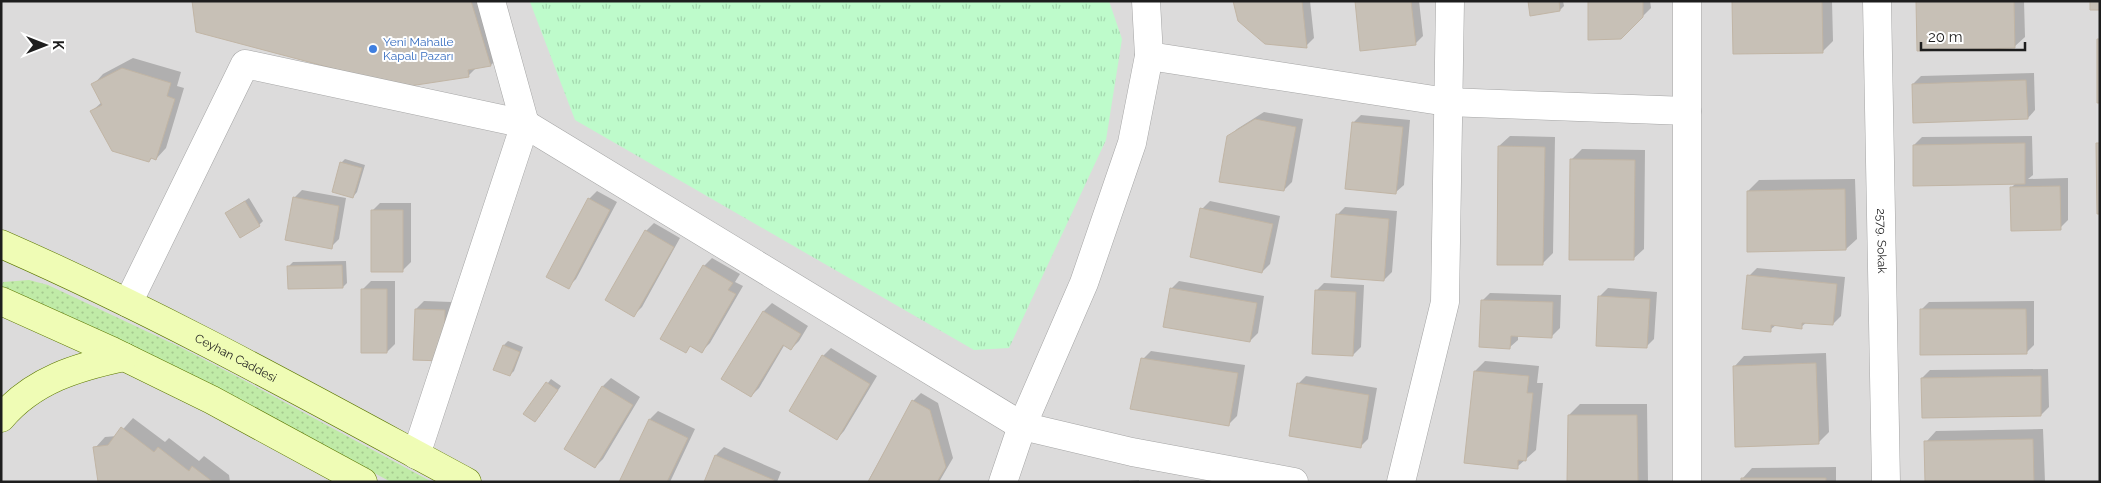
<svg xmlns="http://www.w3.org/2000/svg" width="2101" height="483" font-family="Raleway,sans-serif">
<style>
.residential{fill:#dcdbdb}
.grass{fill:url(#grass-dots)}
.park{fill:url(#park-tufts)}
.shadow{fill:#0003}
.building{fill:#c7c0b6;stroke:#c1b5a5}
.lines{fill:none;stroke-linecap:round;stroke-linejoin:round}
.street-casing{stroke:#a5a5a5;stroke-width:29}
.secondary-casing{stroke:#5c7801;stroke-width:29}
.street{stroke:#fff;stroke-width:28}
.secondary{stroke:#effcb5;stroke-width:28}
.shop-dot{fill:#3f7fe0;stroke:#fff;stroke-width:2}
.labels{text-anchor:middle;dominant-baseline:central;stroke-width:4;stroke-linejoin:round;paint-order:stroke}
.shop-label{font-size:12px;fill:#366cbe;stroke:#fff;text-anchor:start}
.street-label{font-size:12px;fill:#1e1e1e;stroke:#fff}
</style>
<defs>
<pattern id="grass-dots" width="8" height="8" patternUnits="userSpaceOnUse" patternTransform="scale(1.25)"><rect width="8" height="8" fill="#c0eba7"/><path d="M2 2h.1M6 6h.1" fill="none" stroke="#a5c98f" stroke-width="1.8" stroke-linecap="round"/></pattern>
<pattern id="park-tufts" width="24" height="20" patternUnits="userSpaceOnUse" patternTransform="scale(1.25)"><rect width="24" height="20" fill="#befbcb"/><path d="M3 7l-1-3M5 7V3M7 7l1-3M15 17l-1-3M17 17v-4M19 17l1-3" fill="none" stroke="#a3d7ae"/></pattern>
</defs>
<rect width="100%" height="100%" fill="#efede3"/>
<!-- residential -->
<path class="residential" d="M 1,1 L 2100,1 L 2100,482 L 1,482 Z"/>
<!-- grass -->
<path class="grass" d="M 29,280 L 48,285 L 180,347 L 238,377 L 432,482 L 391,482 L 232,397 L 1,288 L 3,282 Z"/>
<!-- park -->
<path class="park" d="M 568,1 L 1109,1 L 1122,39 L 1106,140 L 1009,348 L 974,350 L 575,120 L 530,2 Z"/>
<!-- shadow -->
<path class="shadow" d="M 193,1 L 486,1 L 503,53 L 491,65 L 477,67 L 468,76 Z
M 1235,1 L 1310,1 L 1314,38 L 1306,46 Z
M 1356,1 L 1419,1 L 1423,36 L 1415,44 Z
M 1529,1 L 1563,1 L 1564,6 L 1560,10 Z
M 1589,1 L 1650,1 L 1651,8 L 1621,38 Z
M 1733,1 L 1832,1 L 1833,41 L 1822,52 Z
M 1917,1 L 2024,1 L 2025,37 L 2014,47 Z
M 133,58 L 181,72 L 177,86 L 184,88 L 166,148 L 156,159 L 152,158 L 149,161 L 92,111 L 102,102 L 93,85 L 103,74 Z
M 2034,73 L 2035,110 L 2028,118 L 1913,84 L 1921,76 Z
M 1264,112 L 1303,119 L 1292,182 L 1284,190 L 1229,137 L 1237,129 Z
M 1361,115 L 1410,120 L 1404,185 L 1396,192 L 1353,123 Z
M 1510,136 L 1555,137 L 1553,253 L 1542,264 L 1499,146 Z
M 2032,136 L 2033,175 L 2028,179 L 2068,178 L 2068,220 L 2060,228 L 2012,187 L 2016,183 L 1914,145 L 1922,137 Z
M 1582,149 L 1645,150 L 1644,249 L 1633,259 L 1571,160 Z
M 345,159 L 365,165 L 357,192 L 353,197 L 341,163 Z
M 1855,179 L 1857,239 L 1846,249 L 1748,191 L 1759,180 Z
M 302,190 L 346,198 L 339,239 L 331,247 L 294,198 Z
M 597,191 L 617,202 L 576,279 L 568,287 L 589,199 Z
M 249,198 L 263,221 L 259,225 L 227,213 Z
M 1210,201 L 1280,216 L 1270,264 L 1262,272 L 1202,209 Z
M 380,203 L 411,203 L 411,262 L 403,270 L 372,211 Z
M 1345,207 L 1397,211 L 1392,272 L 1384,280 L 1337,215 Z
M 654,223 L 680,238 L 642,307 L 634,315 L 646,231 Z
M 712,258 L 740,274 L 735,282 L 743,286 L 710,343 L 702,351 L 691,345 L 685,351 L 704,266 Z
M 346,261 L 347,283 L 343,287 L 289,266 L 293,262 Z
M 1757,268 L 1845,277 L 1841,316 L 1833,324 L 1807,322 L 1801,327 L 1776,325 L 1770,330 L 1749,276 Z
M 371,281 L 395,281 L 395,344 L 387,352 L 363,289 Z
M 1179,281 L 1264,296 L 1258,333 L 1250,341 L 1171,289 Z
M 1324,283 L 1364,285 L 1361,347 L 1353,355 L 1316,291 Z
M 1608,288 L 1657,292 L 1654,339 L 1646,347 L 1600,296 Z
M 1490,293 L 1561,295 L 1560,328 L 1552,336 L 1518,335 L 1518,340 L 1510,347 L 1482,301 Z
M 424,301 L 452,302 L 451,352 L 416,309 Z
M 2034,301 L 2034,345 L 2026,353 L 1921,310 L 1929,302 Z
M 772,303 L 808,326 L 799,341 L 791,349 L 785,344 L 759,388 L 751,396 L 723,379 L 764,311 Z
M 508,341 L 523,347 L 514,371 L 510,375 L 495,369 L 504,345 Z
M 831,348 L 877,376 L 844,431 L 837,439 L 823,356 Z
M 1151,351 L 1245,365 L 1237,416 L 1229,424 L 1143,359 Z
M 1826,353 L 1829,432 L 1818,443 L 1734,367 L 1744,356 Z
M 1485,361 L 1539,366 L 1537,383 L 1543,383 L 1536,450 L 1517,467 L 1475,371 Z
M 2048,369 L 2049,407 L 2041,415 L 1922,378 L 1930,370 Z
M 1306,376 L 1377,388 L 1368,439 L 1360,447 L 1298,384 Z
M 611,378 L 640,397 L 603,459 L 595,467 L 565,449 L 603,386 Z
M 551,379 L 561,386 L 539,417 L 525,413 Z
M 921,393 L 938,403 L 953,458 L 939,482 L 868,481 L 913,401 Z
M 1580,404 L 1647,404 L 1648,482 L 1568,482 L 1569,415 Z
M 658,411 L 695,429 L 670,482 L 621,482 L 650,419 Z
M 133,418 L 165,442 L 169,438 L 199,461 L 204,456 L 229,475 L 230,482 L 99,482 L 95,448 L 105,437 L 117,436 Z
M 2043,429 L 2045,482 L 1926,482 L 1926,442 L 1936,431 Z
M 724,447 L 781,472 L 777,482 L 705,482 L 716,455 Z
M 1836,467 L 1836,482 L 1742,482 L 1742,479 L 1752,468 Z
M 1139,480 L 1139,482 L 1115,482 Z"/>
<!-- building -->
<path class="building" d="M 192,1 L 471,1 L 491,66 L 468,70 L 469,77 L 403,87 L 196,32 Z
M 1233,1 L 1302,1 L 1307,48 L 1265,44 L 1238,21 Z
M 1355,1 L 1411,1 L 1416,45 L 1360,51 Z
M 1528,1 L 1559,1 L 1560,11 L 1530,16 Z
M 1588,1 L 1643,1 L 1643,17 L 1621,39 L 1588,40 Z
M 1732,1 L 1822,1 L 1823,53 L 1733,54 Z
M 1916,1 L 2014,1 L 2015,48 L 1917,51 Z
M 2090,1 L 2100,1 L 2100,10 L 2090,10 Z
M 2097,39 L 2100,39 L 2100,103 L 2097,103 Z
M 122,68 L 171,83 L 167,96 L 175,99 L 156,160 L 151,158 L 149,162 L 112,151 L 90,111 L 102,105 L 91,84 Z
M 2026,80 L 2028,119 L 1913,123 L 1912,84 Z
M 1255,119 L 1296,127 L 1284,191 L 1219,182 L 1227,136 Z
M 1352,122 L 1403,127 L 1396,194 L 1345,189 Z
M 2025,143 L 2025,184 L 1913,186 L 1913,145 Z
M 2096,143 L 2100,143 L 2100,214 L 2097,214 Z
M 1498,146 L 1545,147 L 1543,265 L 1497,265 Z
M 1570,159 L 1635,160 L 1634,260 L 1569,260 Z
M 340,162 L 362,168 L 353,198 L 332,192 Z
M 2060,186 L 2061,230 L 2011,231 L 2010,187 Z
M 1845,189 L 1846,250 L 1747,252 L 1747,191 Z
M 293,197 L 339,206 L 332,249 L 285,240 Z
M 588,198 L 610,210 L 569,289 L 546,277 Z
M 245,201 L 260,226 L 240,238 L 225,213 Z
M 1200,208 L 1273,224 L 1262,273 L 1190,257 Z
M 371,210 L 403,210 L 403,272 L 371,272 Z
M 1336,214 L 1389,219 L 1384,281 L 1331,277 Z
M 645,230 L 674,247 L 634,317 L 605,300 Z
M 342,265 L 343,288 L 288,289 L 287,266 Z
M 703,265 L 733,283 L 728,290 L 736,294 L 702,353 L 690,346 L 686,353 L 660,339 Z
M 1747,275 L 1837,284 L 1833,325 L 1802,323 L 1802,329 L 1771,325 L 1771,332 L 1742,329 Z
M 1170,288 L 1257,303 L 1250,342 L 1163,327 Z
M 361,289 L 387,289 L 387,353 L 361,353 Z
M 1315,290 L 1356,292 L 1353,356 L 1312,354 Z
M 1598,296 L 1650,299 L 1647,348 L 1596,346 Z
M 1481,300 L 1553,302 L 1552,338 L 1511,336 L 1510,349 L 1479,347 Z
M 415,309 L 445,310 L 444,361 L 413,360 Z
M 1920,309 L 2026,309 L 2027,354 L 1920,355 Z
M 763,311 L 801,334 L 791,350 L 783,345 L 751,397 L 721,379 Z
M 503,345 L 520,352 L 510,376 L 493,370 Z
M 822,355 L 870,384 L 837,440 L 789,411 Z
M 1141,358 L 1238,373 L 1229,426 L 1130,409 Z
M 1816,363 L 1819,444 L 1735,447 L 1733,366 Z
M 1474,371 L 1529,376 L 1527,393 L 1533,393 L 1526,461 L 1518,460 L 1518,469 L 1464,463 Z
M 2041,376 L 2041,416 L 1922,418 L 1921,378 Z
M 546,382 L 558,390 L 535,422 L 523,414 Z
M 1297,383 L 1369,395 L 1361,448 L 1289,436 Z
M 602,386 L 633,405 L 595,468 L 564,449 Z
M 912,400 L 930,410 L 946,467 L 937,482 L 868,482 Z
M 1568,415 L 1637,415 L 1638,482 L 1567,482 Z
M 649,419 L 688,438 L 667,482 L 619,482 Z
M 121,427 L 154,452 L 158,447 L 189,471 L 192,466 L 213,482 L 98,482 L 93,447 L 108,445 Z
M 2033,439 L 2034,482 L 1925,482 L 1924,441 Z
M 715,455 L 774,480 L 773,482 L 704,482 Z
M 1741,478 L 1826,478 L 1826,482 L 1741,482 Z"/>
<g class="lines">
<defs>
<g id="street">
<path d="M 1687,1 L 1687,482"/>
<path id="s1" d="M 1877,1 L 1886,482"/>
<path d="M 1149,56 L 1447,102 L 1687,111"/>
<path d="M 128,303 L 245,64 L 525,124 L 1022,426 L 1132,452 L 1294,482"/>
<path d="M 416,455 L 525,124 L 491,1"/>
<path d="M 1003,482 L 1022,426 L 1084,283 L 1132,143 L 1149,56 L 1146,1"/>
<path d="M 1401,482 L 1445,302 L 1450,1"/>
</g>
<g id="secondary">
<path id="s2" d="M 1,244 C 161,314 313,399 467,482"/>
<path d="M 1,301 L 112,351 L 212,400 L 363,482"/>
<path d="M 1,418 C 33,380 77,367 124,357"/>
</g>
</defs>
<!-- street casing -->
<use href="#street" class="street-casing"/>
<!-- secondary casing -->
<use href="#secondary" class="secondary-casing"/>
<!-- street -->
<use href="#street" class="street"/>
<!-- secondary -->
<use href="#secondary" class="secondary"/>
</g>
<!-- markers -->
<circle class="shop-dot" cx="373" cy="49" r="5"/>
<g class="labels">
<!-- shop labels -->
<g class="shop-label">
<text x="383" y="42">Yeni Mahalle<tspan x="383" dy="14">Kapalı Pazarı</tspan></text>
</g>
<!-- street labels -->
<g class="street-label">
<text stroke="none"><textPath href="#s1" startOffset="240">2579. Sokak</textPath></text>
<text stroke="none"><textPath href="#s2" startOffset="261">Ceyhan Caddesi</textPath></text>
</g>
</g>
<!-- border -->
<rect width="2101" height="483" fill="none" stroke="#1e1e1e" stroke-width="5"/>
<!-- north arrow -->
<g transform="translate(45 45) rotate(90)" stroke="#ffffff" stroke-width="4" paint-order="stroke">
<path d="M0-4L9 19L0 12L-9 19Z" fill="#1e1e1e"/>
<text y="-8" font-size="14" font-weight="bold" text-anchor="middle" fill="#1e1e1e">K</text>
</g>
<!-- scale -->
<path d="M1921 42v8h104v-8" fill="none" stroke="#1e1e1e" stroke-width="2.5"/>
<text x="1928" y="42" font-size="15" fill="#1e1e1e" stroke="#ffffff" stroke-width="4" paint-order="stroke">20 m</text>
</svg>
